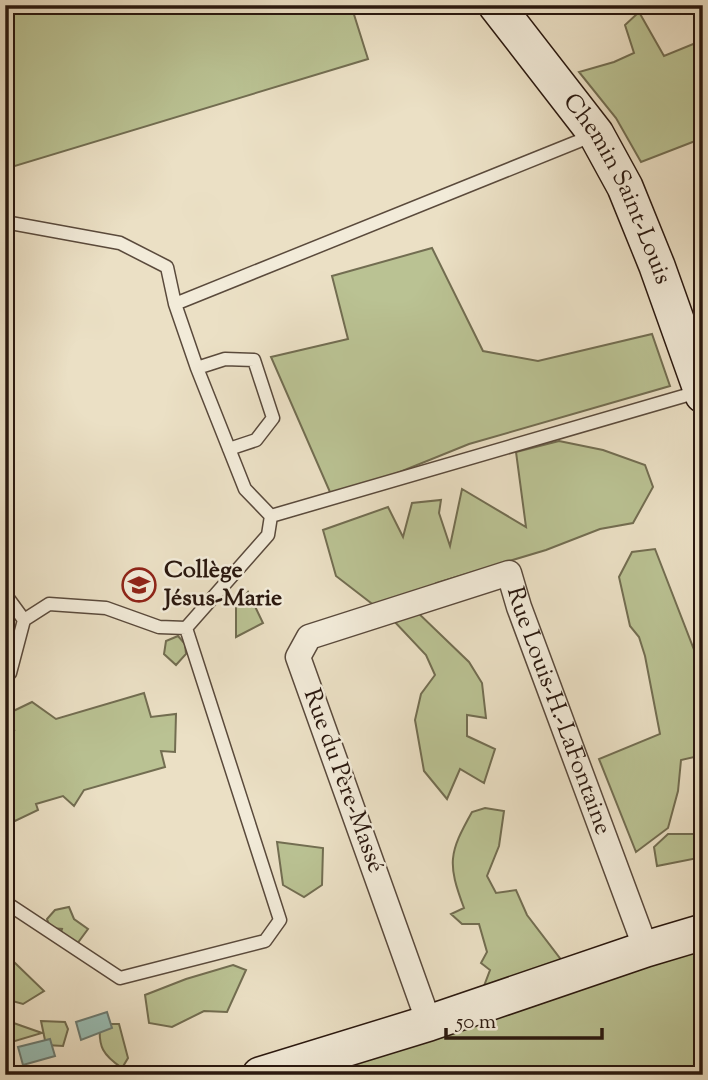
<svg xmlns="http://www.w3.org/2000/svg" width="708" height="1080" font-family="'Sorts Mill Goudy',serif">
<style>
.green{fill:#bac293;stroke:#726d51;stroke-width:2}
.water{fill:#98bdb4;stroke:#6c7b72;stroke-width:2}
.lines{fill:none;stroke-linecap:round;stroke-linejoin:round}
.lane-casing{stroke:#5a4a3c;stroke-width:15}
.street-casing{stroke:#5a4a3c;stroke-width:27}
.secondary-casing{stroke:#2a180f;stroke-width:38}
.lane{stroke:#f2ebd9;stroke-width:12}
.street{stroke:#f2ebd9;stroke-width:24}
.secondary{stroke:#f2ebd9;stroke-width:35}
.labels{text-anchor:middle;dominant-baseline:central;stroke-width:5;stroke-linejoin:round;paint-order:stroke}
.street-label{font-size:24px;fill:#2a180f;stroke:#f2ebd9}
.poi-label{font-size:24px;font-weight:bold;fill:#2a180f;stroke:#f2ebd9;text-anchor:start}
</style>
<rect width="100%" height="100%" fill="#ebe0c5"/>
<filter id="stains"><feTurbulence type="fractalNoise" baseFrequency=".00286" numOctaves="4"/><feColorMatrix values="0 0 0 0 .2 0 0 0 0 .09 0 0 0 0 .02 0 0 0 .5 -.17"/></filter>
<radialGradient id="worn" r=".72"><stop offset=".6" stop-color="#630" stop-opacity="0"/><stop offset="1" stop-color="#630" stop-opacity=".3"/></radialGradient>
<!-- green -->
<path class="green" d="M 5,5 L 351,5 L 368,59 L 5,169 Z
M 639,12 L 664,56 L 703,40 L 703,138 L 641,162 L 616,118 L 579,72 L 614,62 L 634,53 L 625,25 Z
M 432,248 L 483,351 L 538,361 L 652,334 L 670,386 L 469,444 L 333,499 L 271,357 L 348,339 L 332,276 Z
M 559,441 L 603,450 L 645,465 L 653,487 L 633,523 L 600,529 L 546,550 L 436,583 L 415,610 L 469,662 L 482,683 L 486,718 L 467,715 L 467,736 L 495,749 L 484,783 L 460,769 L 447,799 L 424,771 L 415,720 L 421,694 L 435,675 L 426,655 L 393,620 L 336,576 L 323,530 L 388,507 L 403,537 L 412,503 L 441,500 L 439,513 L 450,546 L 462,489 L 526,527 L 516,452 Z
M 655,549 L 703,673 L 703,755 L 681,760 L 678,791 L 668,828 L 636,852 L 599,759 L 660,734 L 645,656 L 639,637 L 630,626 L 619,577 L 632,552 Z
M 248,592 L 263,623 L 236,637 L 236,608 Z
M 178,636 L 185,644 L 186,654 L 176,665 L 164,654 L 166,641 Z
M 144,693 L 151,717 L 176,714 L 175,752 L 161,751 L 165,767 L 84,790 L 74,806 L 63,796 L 36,804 L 38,810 L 15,821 L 5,807 L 5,733 L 14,730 L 5,719 L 5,715 L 32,702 L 56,719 Z
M 485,808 L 504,811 L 499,846 L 487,876 L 496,893 L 516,890 L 527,915 L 566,966 L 703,932 L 703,1075 L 262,1075 L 476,1007 L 490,970 L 481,963 L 487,952 L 479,924 L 462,924 L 451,914 L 464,908 C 447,863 449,853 472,812 Z
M 668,834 L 703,834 L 703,857 L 657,866 L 654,847 Z
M 277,842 L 323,848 L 322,885 L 304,897 L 283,885 Z
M 69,907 L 74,919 L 88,929 L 71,952 L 58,942 L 62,929 L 50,928 L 47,919 L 55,910 Z
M 14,962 L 44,991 L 23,1004 L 5,999 L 5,963 Z
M 233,965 L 246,970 L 227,1012 L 204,1011 L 172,1027 L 149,1023 L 145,995 L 186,979 Z
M 5,1020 L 42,1033 L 5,1044 Z
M 41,1021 L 65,1022 L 68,1029 L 63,1046 L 46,1045 Z
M 100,1024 L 119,1024 L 128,1058 L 122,1068 C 103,1055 98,1047 100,1024 Z"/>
<!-- water -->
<path class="water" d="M 107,1012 L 112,1028 L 81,1040 L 76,1022 Z
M 50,1039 L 55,1056 L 23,1065 L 18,1047 Z"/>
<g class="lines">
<defs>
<path id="lane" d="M 5,222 L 120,243 L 167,267 L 175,304 L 197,368 L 245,489 L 271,516
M 175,304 L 594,135
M 197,368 L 225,359 L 254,360 L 273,418 L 256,440 L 229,449
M 271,516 L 701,391
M 5,594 L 24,620
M 186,628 L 268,535 L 271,516
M 5,679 L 10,673 L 24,620 L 49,604 L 106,608 L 159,627 L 186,628
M 5,902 L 120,978 L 265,941 L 280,920 L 186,628"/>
<g id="street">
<path id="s1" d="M 429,1023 L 298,657 L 309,637 L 509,573 L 519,607 L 646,949"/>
</g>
<g id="secondary">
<path id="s2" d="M 496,5 L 596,134 L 625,187 L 657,266 L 703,395"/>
<path d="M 260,1075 L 429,1023 L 646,949 L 703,932"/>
</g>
</defs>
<!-- lane casing -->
<use href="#lane" class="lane-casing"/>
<!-- street casing -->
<use href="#street" class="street-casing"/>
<!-- secondary casing -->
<use href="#secondary" class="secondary-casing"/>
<!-- lane -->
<use href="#lane" class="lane"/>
<!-- street -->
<use href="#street" class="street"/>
<!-- secondary -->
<use href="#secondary" class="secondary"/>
</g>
<!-- icons -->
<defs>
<symbol id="school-ring" viewBox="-11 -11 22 22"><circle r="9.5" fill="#f2ebd9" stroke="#8f2418" stroke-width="1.5"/><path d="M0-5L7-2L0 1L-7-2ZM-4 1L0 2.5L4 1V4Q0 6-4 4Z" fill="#8f2418"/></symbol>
</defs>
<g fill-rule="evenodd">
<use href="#school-ring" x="120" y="566" width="38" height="38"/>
</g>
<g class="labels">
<!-- street labels -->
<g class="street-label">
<text stroke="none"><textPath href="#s2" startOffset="222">Chemin Saint-Louis</textPath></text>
<text stroke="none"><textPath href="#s1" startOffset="768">Rue Louis-H.-LaFontaine</textPath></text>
<text transform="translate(343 781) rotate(70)">Rue du Père-Massé</text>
</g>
<!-- poi labels -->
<g class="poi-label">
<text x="164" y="571">Collège<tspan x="164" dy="28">Jésus-Marie</tspan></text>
</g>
</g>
<!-- margin -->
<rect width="708" height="1080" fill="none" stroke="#ebe0c5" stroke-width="28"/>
<rect x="7" y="7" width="694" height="1066" fill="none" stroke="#2a180f" stroke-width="3.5"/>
<rect x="14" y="14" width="680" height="1052" fill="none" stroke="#2a180f" stroke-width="2"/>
<!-- scale -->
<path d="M446 1028v10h156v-10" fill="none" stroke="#2a180f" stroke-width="3.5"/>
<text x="456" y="1028" font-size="21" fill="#2a180f" stroke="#f2ebd9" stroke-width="5" paint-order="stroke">50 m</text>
<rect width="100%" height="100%" filter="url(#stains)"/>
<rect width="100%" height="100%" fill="url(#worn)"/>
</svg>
